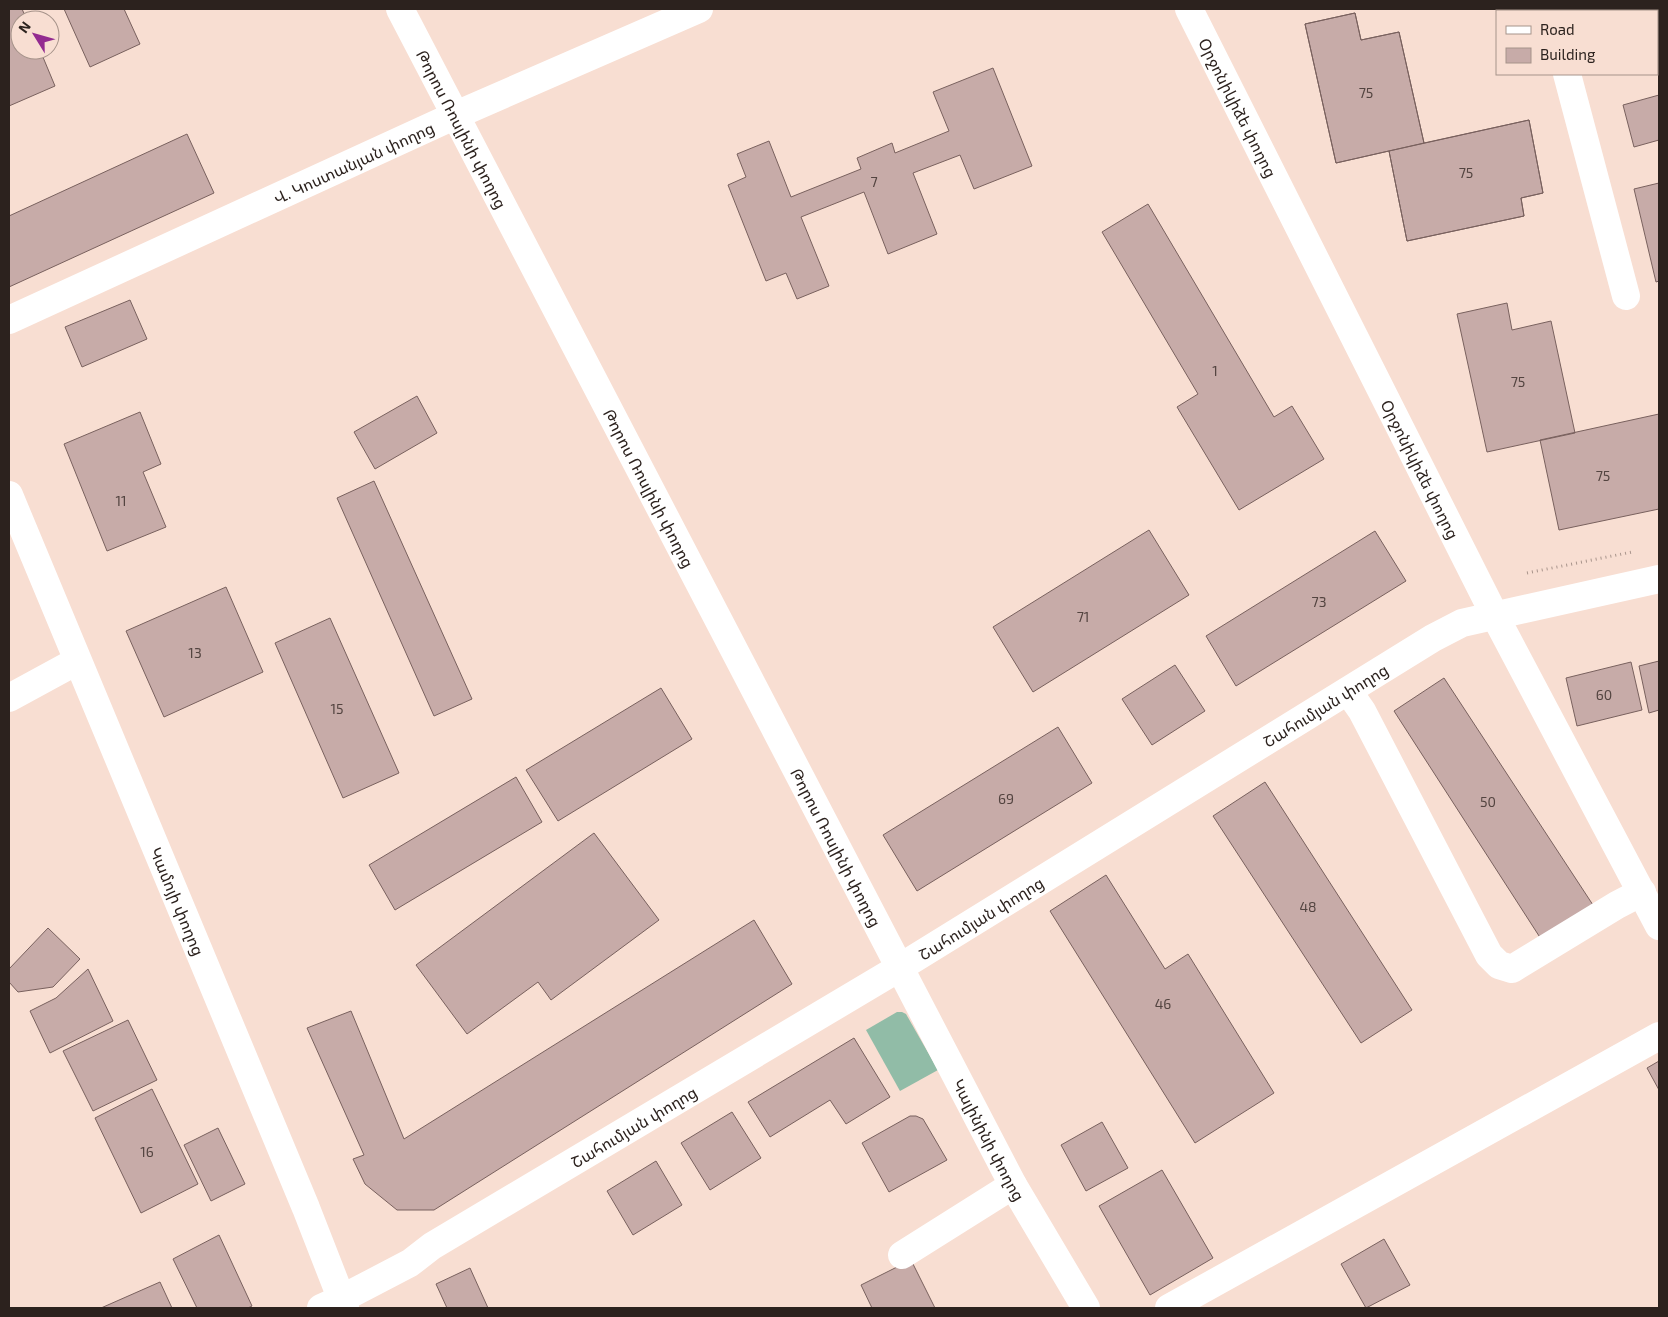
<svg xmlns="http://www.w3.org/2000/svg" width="1668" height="1317" font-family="'Exo 2','Noto Sans Armenian',sans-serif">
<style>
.green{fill:#91bca7}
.building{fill:#c7aba8;stroke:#79615e}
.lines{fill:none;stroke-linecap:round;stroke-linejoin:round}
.path{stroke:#a9958c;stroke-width:3;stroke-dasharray:1 4;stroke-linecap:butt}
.minor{stroke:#fff;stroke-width:28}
.major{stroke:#fff;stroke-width:28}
.labels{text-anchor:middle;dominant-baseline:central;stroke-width:4.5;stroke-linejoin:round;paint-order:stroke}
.number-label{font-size:14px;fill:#534440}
.street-label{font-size:16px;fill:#2c221e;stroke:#f8ded2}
</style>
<rect width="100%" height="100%" fill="#f8ded2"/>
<!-- green -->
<path class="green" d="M 897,1012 L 902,1012 L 906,1014 L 938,1070 L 900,1091 L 866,1030 Z"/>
<!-- building -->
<path class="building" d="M 9,9 L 22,9 L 27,20 L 20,20 L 20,50 L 40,50 L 55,86 L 9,106 Z
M 64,9 L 124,9 L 140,44 L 90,67 Z
M 1355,13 L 1361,40 L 1399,32 L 1424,143 L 1529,120 L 1543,193 L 1521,198 L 1524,216 L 1407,241 L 1389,151 L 1336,163 L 1305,24 Z
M 1355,13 L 1361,40 L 1399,32 L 1424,143 L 1336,163 L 1305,24 Z
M 993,68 L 1032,166 L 974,189 L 960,155 L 913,173 L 937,234 L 888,254 L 864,192 L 801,217 L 829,286 L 797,299 L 786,273 L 766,281 L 728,185 L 746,177 L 737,154 L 769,141 L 791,197 L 861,169 L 857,158 L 892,143 L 895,153 L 949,131 L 933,92 Z
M 1659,95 L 1659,140 L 1634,147 L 1623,105 Z
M 1529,120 L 1543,193 L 1521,198 L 1524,216 L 1407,241 L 1389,151 Z
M 187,134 L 214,193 L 9,287 L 9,216 Z
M 1659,183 L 1659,281 L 1656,282 L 1634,189 Z
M 1148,204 L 1274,417 L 1292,406 L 1324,459 L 1239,510 L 1177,407 L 1198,394 L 1102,232 Z
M 130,300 L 147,339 L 82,367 L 65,327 Z
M 1507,303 L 1512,330 L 1551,321 L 1575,433 L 1487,452 L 1457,314 Z
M 417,396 L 437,433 L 375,469 L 354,432 Z
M 140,412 L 161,464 L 143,472 L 166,527 L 107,551 L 64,444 Z
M 1659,414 L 1659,509 L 1559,530 L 1540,440 Z
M 374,481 L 472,699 L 434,716 L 337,498 Z
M 1149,530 L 1189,595 L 1033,692 L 993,627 Z
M 1375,531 L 1406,581 L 1236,686 L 1206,636 Z
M 226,587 L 263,672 L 164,717 L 126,631 Z
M 330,618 L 399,773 L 343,798 L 275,643 Z
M 1659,661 L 1659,710 L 1649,713 L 1639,666 Z
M 1631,662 L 1642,710 L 1577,726 L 1566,678 Z
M 1175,665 L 1205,711 L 1152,745 L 1122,699 Z
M 1444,678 L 1593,905 L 1541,939 L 1394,711 Z
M 661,688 L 692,739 L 558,821 L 526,770 Z
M 1058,727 L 1092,783 L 917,891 L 883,835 Z
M 516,777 L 542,822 L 395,910 L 369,865 Z
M 1265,782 L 1412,1010 L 1361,1043 L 1213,816 Z
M 594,833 L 659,920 L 551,1000 L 538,982 L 467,1034 L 416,965 Z
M 1106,875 L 1165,969 L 1188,954 L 1274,1093 L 1195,1143 L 1050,911 Z
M 754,920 L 792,984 L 434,1210 L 397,1210 L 365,1184 L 353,1159 L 364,1155 L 307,1028 L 351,1011 L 404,1139 Z
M 48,928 L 80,959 L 53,987 L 18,992 L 9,982 L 9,969 Z
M 88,969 L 113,1021 L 50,1053 L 30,1011 L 56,998 Z
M 128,1020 L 157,1080 L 93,1111 L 63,1051 Z
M 854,1038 L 890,1097 L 846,1124 L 830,1100 L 770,1137 L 748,1102 Z
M 1659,1061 L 1659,1090 L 1647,1068 Z
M 152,1089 L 198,1184 L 141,1213 L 95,1118 Z
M 732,1112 L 761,1158 L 710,1190 L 681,1143 Z
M 910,1116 L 916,1116 L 923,1119 L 947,1160 L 889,1192 L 862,1143 Z
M 1102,1122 L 1128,1168 L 1086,1191 L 1061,1145 Z
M 218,1128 L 245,1184 L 211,1201 L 184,1145 Z
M 656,1161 L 682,1205 L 633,1235 L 607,1191 Z
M 1162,1170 L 1213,1258 L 1150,1295 L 1099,1206 Z
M 219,1235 L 252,1306 L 248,1308 L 197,1308 L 173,1259 Z
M 1384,1239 L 1410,1285 L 1366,1308 L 1341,1264 Z
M 911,1260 L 935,1308 L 872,1308 L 861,1285 Z
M 470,1268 L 488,1308 L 447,1308 L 436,1284 Z
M 160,1282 L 172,1308 L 101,1308 Z"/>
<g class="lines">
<!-- path -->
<path class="path" d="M 1527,573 L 1632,552"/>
<!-- minor -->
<g class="minor">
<path id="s1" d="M 400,9 L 1013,1185 L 1086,1308"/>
<path id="s2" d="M 1189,9 L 1495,616 L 1659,926"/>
<path d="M 1560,11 L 1561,9"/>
<path d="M 1567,74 L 1626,296"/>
<path id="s3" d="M 9,320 L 456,115 L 699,9"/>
<path d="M 1348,691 L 1362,711 L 1489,955 L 1499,965 L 1512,969 L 1617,905 L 1642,892"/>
<path d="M 9,698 L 77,661"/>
<path d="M 902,1255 L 1013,1185"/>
<path d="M 321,1308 L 341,1299"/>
<path d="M 1169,1308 L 1659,1036"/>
</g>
<!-- major -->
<g class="major">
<path id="s4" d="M 9,495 L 306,1208 L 345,1308"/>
<path id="s5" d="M 341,1299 L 410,1263 L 432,1246 L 899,968 L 1433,638 L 1462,623 L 1659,579"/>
</g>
</g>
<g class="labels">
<!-- number labels -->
<g class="number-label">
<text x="1366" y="92">75</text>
<text x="1466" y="172">75</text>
<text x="874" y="181">7</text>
<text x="1215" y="370">1</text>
<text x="1518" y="381">75</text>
<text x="1603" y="475">75</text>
<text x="121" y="500">11</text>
<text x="1319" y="601">73</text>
<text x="1083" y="616">71</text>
<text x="195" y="652">13</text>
<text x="1604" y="694">60</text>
<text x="337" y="708">15</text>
<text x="1006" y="798">69</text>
<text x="1488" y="801">50</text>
<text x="1308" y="906">48</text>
<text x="1163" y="1003">46</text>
<text x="147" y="1151">16</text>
</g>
<!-- street labels -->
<g class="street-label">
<text stroke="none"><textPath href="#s2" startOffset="110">Օրջոնիկիձե փողոց</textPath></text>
<text stroke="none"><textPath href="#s1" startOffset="135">Թորոս Ռոսլինի փողոց</textPath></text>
<text stroke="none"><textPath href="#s3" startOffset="379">Վ. Կոստանյան փողոց</textPath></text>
<text stroke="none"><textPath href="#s2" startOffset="515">Օրջոնիկիձե փողոց</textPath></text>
<text stroke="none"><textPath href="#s1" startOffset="540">Թորոս Ռոսլինի փողոց</textPath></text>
<text stroke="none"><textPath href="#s5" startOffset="1150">Շահումյան փողոց</textPath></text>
<text stroke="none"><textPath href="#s1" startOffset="945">Թորոս Ռոսլինի փողոց</textPath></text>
<text stroke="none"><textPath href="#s4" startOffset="440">Կամոյի փողոց</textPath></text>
<text stroke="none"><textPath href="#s5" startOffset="745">Շահումյան փողոց</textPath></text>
<text stroke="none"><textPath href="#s5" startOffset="340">Շահումյան փողոց</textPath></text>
<text stroke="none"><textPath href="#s1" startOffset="1275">Կալինինի փողոց</textPath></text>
</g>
</g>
<!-- border -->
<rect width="1668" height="1317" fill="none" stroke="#2c221e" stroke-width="20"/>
<!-- legend -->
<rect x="1496" y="10" width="162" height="65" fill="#f8ded2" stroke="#a6938a"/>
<rect x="1506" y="26" width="25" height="8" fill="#ffffff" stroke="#a6938a"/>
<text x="1540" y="35" font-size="15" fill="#2c221e">Road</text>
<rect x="1506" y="48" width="25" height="15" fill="#c7aba8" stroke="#a6938a"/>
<text x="1540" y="60" font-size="15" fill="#2c221e">Building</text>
<!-- north arrow -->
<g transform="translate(35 35) rotate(307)"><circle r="24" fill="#f8ded2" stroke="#a6938a"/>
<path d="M0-4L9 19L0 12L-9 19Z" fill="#932b90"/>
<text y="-8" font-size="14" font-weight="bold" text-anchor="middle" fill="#2c221e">N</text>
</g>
</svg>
